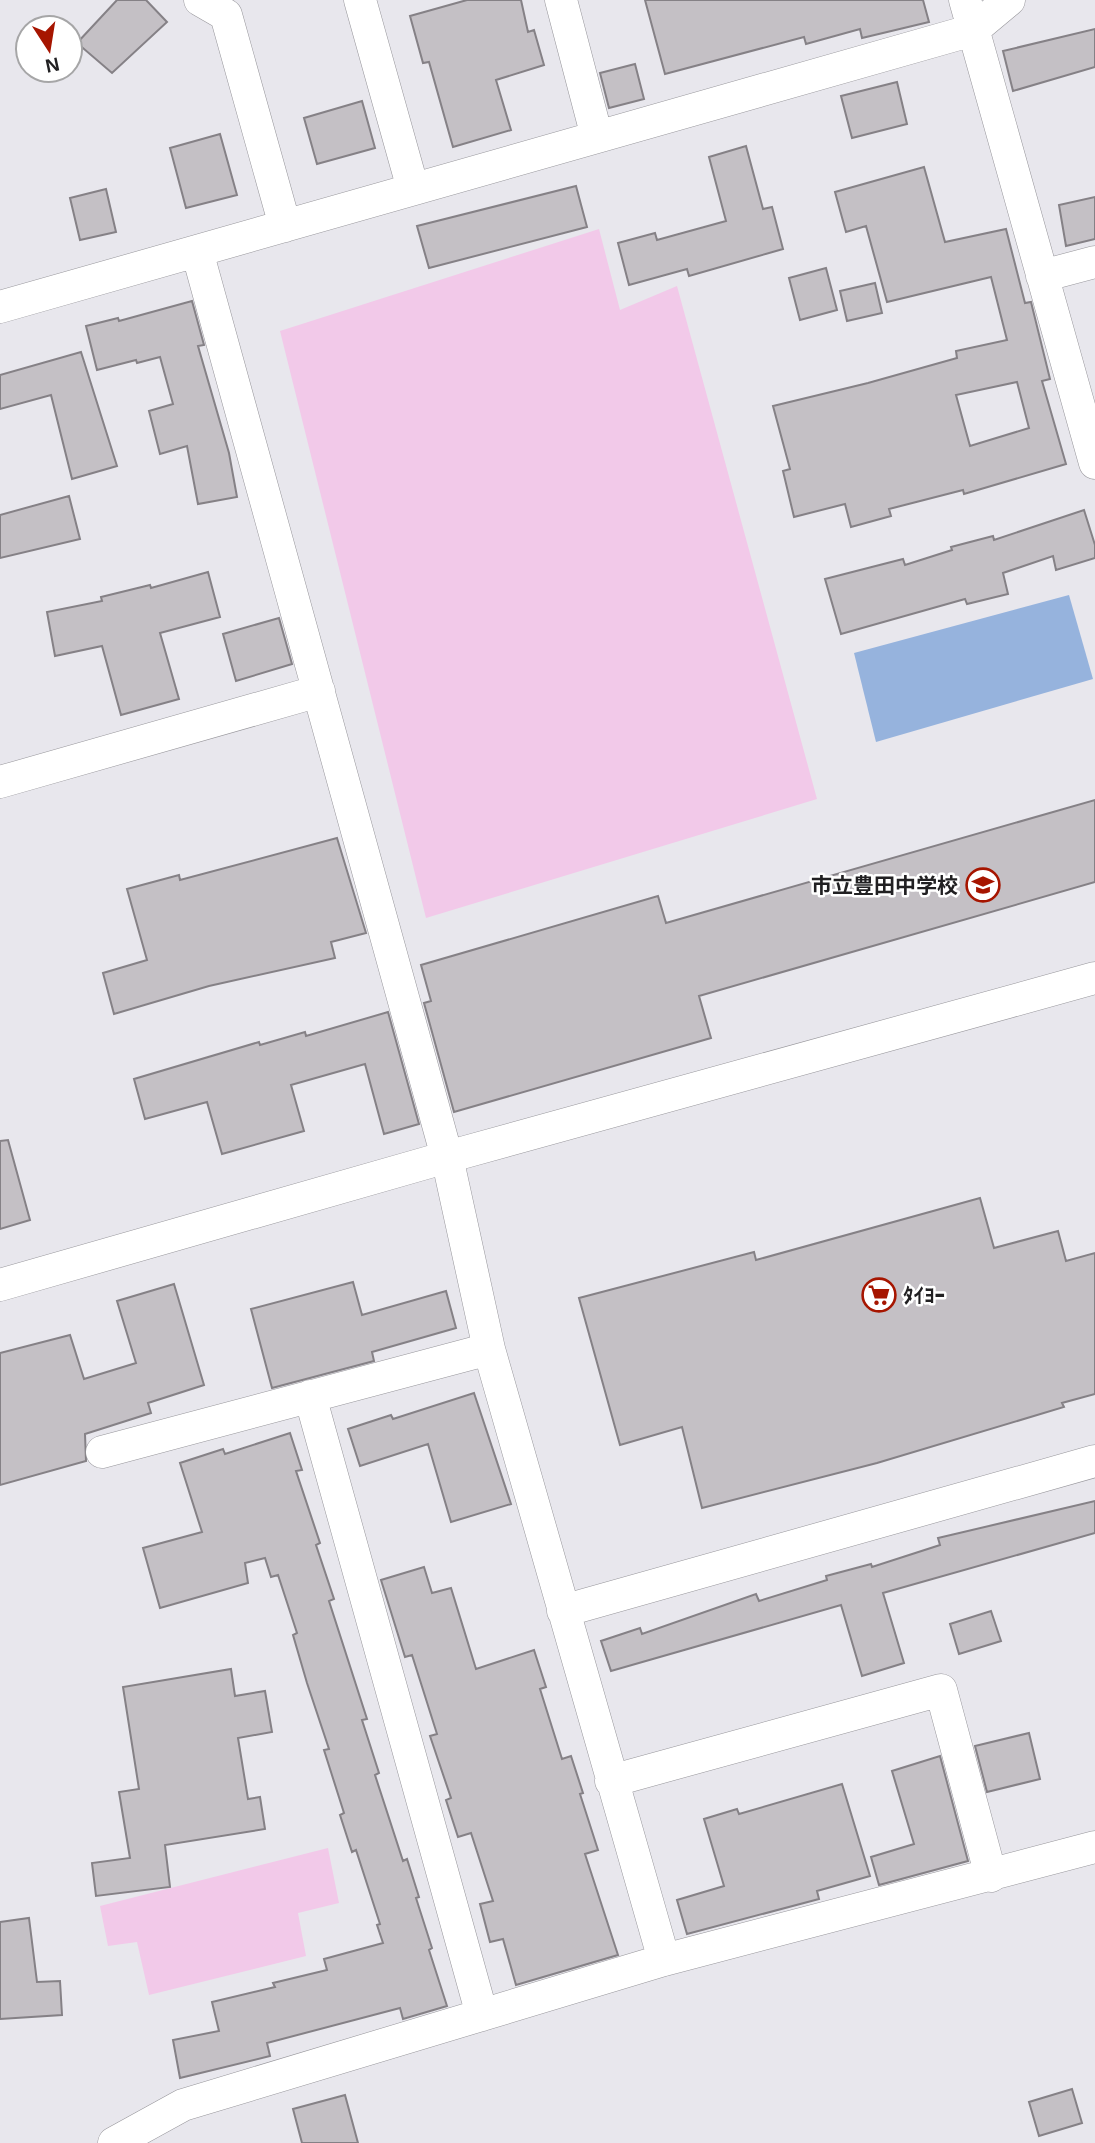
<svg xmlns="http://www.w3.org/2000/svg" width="1095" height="2143" font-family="Arial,'Noto Sans JP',sans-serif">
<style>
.green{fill:#f2c9e9}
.water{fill:#96b3dd}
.building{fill:#c4c0c5;stroke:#858186;stroke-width:2;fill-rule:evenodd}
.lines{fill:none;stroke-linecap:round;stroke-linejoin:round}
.minor-casing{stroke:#97969b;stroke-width:33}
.minor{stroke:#fff;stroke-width:32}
.labels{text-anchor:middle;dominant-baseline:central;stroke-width:5;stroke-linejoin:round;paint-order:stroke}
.poi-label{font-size:21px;font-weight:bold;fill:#212022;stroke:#fff;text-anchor:end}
</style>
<rect width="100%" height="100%" fill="#e8e7ed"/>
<!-- green -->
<path class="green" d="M 599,229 L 620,310 L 677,286 L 817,799 L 426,918 L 280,331 Z
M 328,1848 L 339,1903 L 298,1913 L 306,1956 L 149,1995 L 137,1942 L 108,1946 L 100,1906 Z"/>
<!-- water -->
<path class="water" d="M 1069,595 L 1093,679 L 876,742 L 854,653 Z"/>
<!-- building -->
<path class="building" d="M 117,0 L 146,0 L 167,22 L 112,73 L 77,43 Z
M 467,0 L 521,0 L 528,32 L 534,30 L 544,65 L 496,80 L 511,130 L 453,147 L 429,62 L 423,63 L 410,16 Z
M 645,0 L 923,0 L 929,22 L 862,38 L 860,29 L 806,44 L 804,37 L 665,74 Z
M 1095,29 L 1095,67 L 1013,91 L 1003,51 Z
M 635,64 L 644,99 L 609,108 L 600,73 Z
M 897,82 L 907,124 L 852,138 L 841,96 Z
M 362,101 L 375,148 L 317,164 L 304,118 Z
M 220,134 L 237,195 L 186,208 L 170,148 Z
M 746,146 L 763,209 L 772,207 L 783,249 L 689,276 L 687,269 L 629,285 L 618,243 L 655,233 L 657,240 L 726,221 L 709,157 Z
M 924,167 L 945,242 L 1006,229 L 1025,303 L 1031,302 L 1050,379 L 1042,381 L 1066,464 L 964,494 L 963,490 L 889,509 L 891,516 L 851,527 L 845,504 L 794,517 L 783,471 L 790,469 L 773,406 L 868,383 L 957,358 L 956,351 L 1007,340 L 991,277 L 887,302 L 866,226 L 846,232 L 835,192 ZM 1017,382 L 1029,428 L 970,446 L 956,395 Z
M 576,186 L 587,227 L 429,268 L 417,226 Z
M 106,189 L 116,232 L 80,240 L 70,198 Z
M 1095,197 L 1095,239 L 1066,246 L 1059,205 Z
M 826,268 L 837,310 L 800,320 L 789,278 Z
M 875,283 L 882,313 L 847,321 L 840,291 Z
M 192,301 L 204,345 L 198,346 L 229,453 L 237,497 L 198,504 L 187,446 L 160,454 L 149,411 L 173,404 L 160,357 L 137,363 L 136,360 L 97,370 L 86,326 L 118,318 L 119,321 Z
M 81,352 L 117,466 L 72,479 L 51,395 L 0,409 L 0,375 Z
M 69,496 L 80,539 L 0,558 L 0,515 Z
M 1084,510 L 1095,545 L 1095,558 L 1056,570 L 1053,556 L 1003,573 L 1008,594 L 967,604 L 965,599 L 841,634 L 825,579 L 903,559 L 905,565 L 952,550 L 951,547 L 993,536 L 994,540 Z
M 208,572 L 220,617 L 160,633 L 179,699 L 121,715 L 102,646 L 55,656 L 47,612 L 102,601 L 101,597 L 150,585 L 151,588 Z
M 279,618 L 292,664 L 236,681 L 223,634 Z
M 1095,800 L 1095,882 L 699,996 L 711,1038 L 454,1112 L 424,1003 L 431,1001 L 421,965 L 658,896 L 666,923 Z
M 337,838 L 366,933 L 331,942 L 335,958 L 209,986 L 114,1014 L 103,973 L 147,960 L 127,889 L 179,875 L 180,880 Z
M 388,1012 L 419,1124 L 384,1134 L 365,1064 L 291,1085 L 304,1131 L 222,1154 L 207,1102 L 145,1119 L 134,1079 L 259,1042 L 260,1045 L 305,1032 L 306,1036 Z
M 8,1140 L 30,1220 L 0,1229 L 0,1141 Z
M 980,1198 L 994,1248 L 1058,1231 L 1066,1261 L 1095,1253 L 1095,1394 L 1062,1403 L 1064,1407 L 877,1463 L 702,1508 L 682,1427 L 620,1445 L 579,1298 L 754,1252 L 756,1260 Z
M 353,1282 L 362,1315 L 446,1291 L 456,1328 L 372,1352 L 374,1361 L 272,1388 L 251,1309 Z
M 174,1284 L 204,1385 L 148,1403 L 151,1413 L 85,1434 L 86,1461 L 0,1485 L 0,1353 L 70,1335 L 84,1379 L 136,1363 L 117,1301 Z
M 474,1393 L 511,1504 L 451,1522 L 428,1444 L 360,1466 L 348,1429 L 391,1415 L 393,1419 Z
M 290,1433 L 302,1470 L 296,1471 L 320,1543 L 316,1545 L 334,1599 L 329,1601 L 367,1719 L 362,1720 L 379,1773 L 375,1775 L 403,1861 L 407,1859 L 419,1897 L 416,1898 L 432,1948 L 429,1950 L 447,2006 L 403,2019 L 400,2008 L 267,2043 L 270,2056 L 180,2078 L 173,2040 L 219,2031 L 212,2002 L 275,1987 L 273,1983 L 327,1970 L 324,1959 L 383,1943 L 377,1925 L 380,1924 L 356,1850 L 352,1852 L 340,1815 L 344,1813 L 324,1750 L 329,1749 L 307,1683 L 293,1635 L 297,1633 L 278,1575 L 271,1577 L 265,1558 L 245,1563 L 248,1583 L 160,1608 L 143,1548 L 202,1532 L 180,1463 L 223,1449 L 225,1454 Z
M 1095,1501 L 1095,1533 L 883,1593 L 904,1663 L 862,1676 L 841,1605 L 611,1671 L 601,1641 L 640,1628 L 642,1634 L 756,1594 L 759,1601 L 827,1580 L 826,1576 L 871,1564 L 872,1567 L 940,1545 L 938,1538 Z
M 424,1567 L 432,1593 L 451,1588 L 476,1669 L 534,1650 L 546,1687 L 540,1689 L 562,1759 L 571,1756 L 583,1793 L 580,1794 L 598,1850 L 585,1854 L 618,1955 L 516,1985 L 503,1939 L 490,1942 L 480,1904 L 493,1901 L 471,1833 L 458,1837 L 446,1800 L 451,1798 L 430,1736 L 437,1734 L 412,1655 L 405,1657 L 381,1580 Z
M 991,1611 L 1001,1641 L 959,1654 L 950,1624 Z
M 231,1669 L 235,1696 L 265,1691 L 272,1732 L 238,1738 L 248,1799 L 260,1797 L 265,1829 L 165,1845 L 170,1887 L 96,1896 L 92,1863 L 130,1858 L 119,1792 L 139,1789 L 123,1687 Z
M 1029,1733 L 1040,1779 L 987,1792 L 975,1746 Z
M 940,1756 L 968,1861 L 879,1885 L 871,1857 L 914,1844 L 892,1771 Z
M 842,1784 L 870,1876 L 817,1891 L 819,1899 L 687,1934 L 677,1900 L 724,1886 L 704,1819 L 737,1809 L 739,1814 Z
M 29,1918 L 37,1982 L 60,1981 L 62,2015 L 0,2019 L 0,1922 Z
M 1072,2089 L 1082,2123 L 1039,2136 L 1029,2102 Z
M 345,2095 L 358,2143 L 302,2143 L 293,2109 Z"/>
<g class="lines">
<defs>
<path id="minor" d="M 200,0 L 226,15 L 285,226
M 360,0 L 413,189
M 561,0 L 597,137
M 965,0 L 1095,463
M 197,251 L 447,1157 L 489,1349 L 664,1960
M 1042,276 L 1095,262
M 0,307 L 973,30 L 1009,0
M 0,782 L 319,691
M 0,1285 L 447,1157 L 1095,978
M 310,1396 L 482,2015
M 102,1452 L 489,1349
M 563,1611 L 1095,1461
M 611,1781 L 941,1690 L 991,1876
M 114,2143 L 183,2105 L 664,1960 L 1095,1847"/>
</defs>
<!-- minor casing -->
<use href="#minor" class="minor-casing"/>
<!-- minor -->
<use href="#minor" class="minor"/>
</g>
<!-- icons -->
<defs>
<symbol id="school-ring" viewBox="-11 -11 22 22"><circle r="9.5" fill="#fff" stroke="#a61500" stroke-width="1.5"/><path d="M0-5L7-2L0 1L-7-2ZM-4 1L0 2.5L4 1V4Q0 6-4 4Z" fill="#a61500"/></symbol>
<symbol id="supermarket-ring" viewBox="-11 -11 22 22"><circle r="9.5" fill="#fff" stroke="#a61500" stroke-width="1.5"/><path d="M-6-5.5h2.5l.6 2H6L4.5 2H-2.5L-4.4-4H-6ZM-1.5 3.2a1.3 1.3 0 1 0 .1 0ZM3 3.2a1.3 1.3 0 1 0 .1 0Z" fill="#a61500"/></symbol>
</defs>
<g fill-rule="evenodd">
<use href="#school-ring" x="964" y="866" width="38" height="38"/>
<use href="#supermarket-ring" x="860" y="1276" width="38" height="38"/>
</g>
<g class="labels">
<!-- poi labels -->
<g class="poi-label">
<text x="958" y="885">市立豊田中学校</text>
<text x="903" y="1295" text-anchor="start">ﾀｲﾖｰ</text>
</g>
</g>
<!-- north arrow -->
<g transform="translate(49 49) rotate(168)"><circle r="33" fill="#ffffff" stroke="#a6a6a7" stroke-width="2"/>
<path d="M0-5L12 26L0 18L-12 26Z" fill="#a61500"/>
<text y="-10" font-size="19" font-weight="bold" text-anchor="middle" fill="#212022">N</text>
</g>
</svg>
